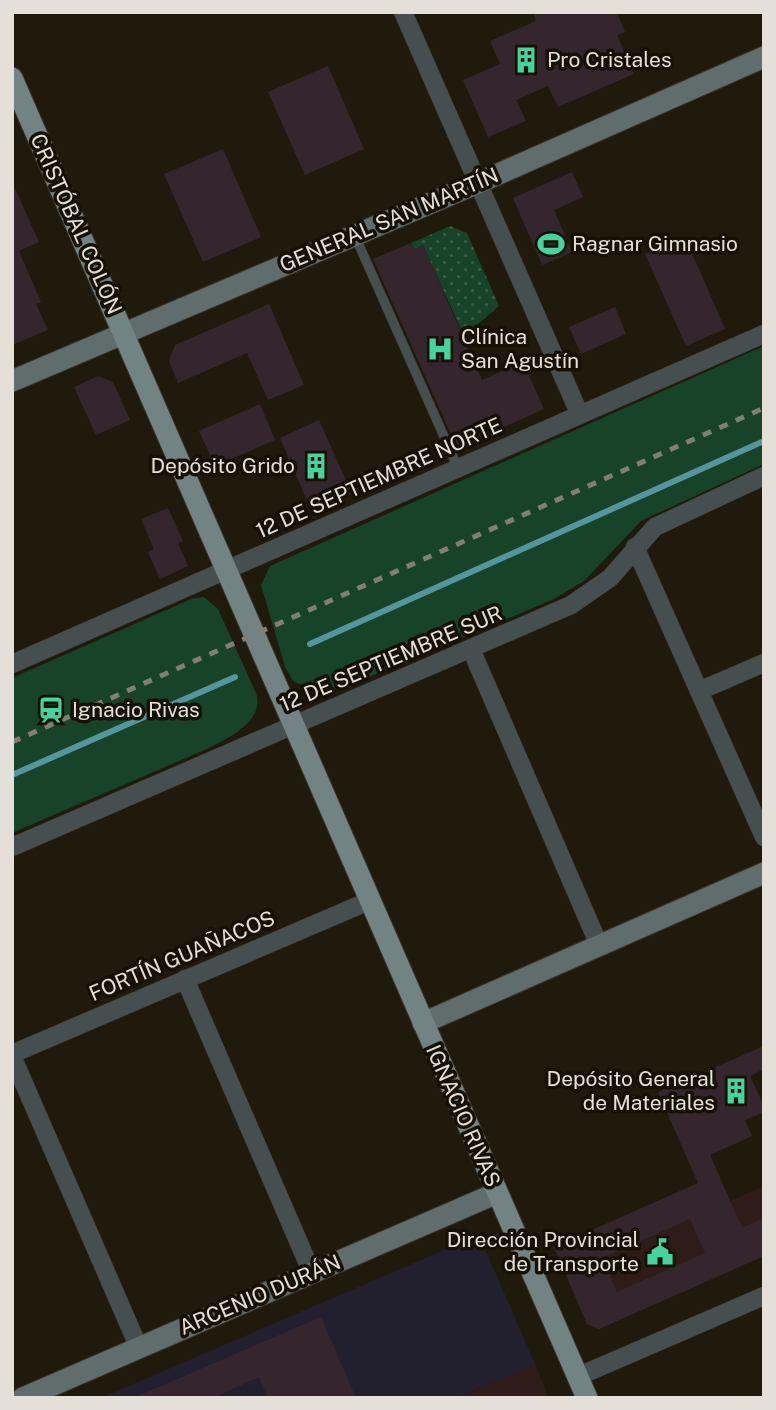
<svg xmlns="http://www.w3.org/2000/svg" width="776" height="1410" font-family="'Public Sans',sans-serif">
<defs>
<pattern id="garden-dots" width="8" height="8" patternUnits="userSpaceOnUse" patternTransform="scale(1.75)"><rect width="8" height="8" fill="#174329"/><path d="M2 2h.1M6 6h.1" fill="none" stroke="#395e47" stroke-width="1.8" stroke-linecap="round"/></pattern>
</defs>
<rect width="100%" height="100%" fill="#201a0d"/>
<g fill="#2f1c19">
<polygon points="698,1183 703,1194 723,1184 730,1201 764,1186 764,1256 599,1329 587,1324 554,1247"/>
<polygon points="535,1364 549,1398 456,1398"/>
</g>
<polygon fill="#221f2f" points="463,1242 485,1249 535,1364 456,1398 101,1398"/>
<g fill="#174329">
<polygon points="764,346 764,464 641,521 584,581 554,599 343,688 316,691 293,681 285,667 261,585 270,566"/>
<path d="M204 597 218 609 256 693C265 722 228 738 207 749L12 833V678L191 599Z"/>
</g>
<polygon fill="url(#garden-dots)" points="450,226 467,233 499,306 464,336 423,245 414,249 411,243"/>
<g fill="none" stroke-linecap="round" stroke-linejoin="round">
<g stroke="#54959e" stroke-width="6">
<polyline points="310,644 764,441"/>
<polyline points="12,775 235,677"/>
</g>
</g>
<g fill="#35262e" fill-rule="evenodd">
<polygon points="533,12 617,12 625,32 617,35 634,74 558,107 548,86 516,100 526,121 488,137 463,80 500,64 490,41 536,21"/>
<polygon points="328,66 364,149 305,175 268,92"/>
<polygon points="223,149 261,237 203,262 164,174"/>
<polygon points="572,172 583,197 554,210 572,252 542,265 513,198"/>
<polygon points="12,182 39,242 19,251 41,302 36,304 48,330 12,345"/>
<polygon points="685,237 725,329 686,346 645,254"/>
<polygon points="411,243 414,249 423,245 482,380 523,362 544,409 457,448 373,259"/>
<polygon points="269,304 304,385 268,400 247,353 178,383 169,361 175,345"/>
<polygon points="615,307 626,334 581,354 569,327"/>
<polygon points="98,376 113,382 130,420 96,435 74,387"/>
<polygon points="260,404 275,440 215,466 199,431"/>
<polygon points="319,420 352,494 312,512 280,438"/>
<polygon points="168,508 183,541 178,543 188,566 160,579 148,552 154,549 141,519"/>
<path d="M764 1046V1069L750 1076 764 1106V1112L745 1120 752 1136 710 1155 742 1228 764 1218V1256L599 1329 587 1324 554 1247 698 1183 658 1092ZM690 1219 705 1253 617 1292 602 1258Z"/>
<polygon points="321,1317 356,1398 268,1398 259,1377 213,1398 133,1398"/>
</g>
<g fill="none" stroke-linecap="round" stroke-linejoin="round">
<g stroke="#3b3629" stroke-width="10">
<polyline id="lane" points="355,236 458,468"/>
</g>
<g stroke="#3b3629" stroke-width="19">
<g id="street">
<polyline points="403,12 580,415"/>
<polyline points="635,547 764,837"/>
<polyline points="471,649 599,945"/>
<polyline points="12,664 764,334"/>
<polyline points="699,691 764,663"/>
<polyline points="12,847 571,605 610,578 655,527 764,476"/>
<polyline points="185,979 312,1273"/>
<polyline points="12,1054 369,901"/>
<polyline points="12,1056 139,1348"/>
<polyline points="579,1376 764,1296"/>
</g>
</g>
<g stroke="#3b3629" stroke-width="23">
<g id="secondary">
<polyline points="12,381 478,183 764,57"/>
<polyline points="423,1023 764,873"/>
<polyline points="23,1398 497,1193"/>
</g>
</g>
<g stroke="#3b3629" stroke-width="23">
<polyline id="primary" points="12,78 587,1398"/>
</g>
<use href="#lane" stroke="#464f4f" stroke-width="9"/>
<use href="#street" stroke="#464f4f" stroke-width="18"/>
<use href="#secondary" stroke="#5f6d6d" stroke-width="21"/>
<use href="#primary" stroke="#728384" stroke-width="21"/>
<polyline stroke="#837e74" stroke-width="5" stroke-dasharray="9 9" stroke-linecap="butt" points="12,742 764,408"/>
</g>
<defs>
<g id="building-bare" transform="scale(2.1)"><path d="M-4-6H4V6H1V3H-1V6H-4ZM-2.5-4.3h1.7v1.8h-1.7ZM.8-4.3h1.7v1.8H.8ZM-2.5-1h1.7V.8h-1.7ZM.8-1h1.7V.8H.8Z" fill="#45d49f" stroke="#171105" stroke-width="2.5" paint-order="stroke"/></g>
<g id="stadium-bare" transform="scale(2.1)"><path d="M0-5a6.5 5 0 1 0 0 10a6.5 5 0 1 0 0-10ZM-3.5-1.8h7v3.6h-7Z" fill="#45d49f" stroke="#171105" stroke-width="2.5" paint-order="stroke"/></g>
<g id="hospital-bare" transform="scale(2.1)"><path d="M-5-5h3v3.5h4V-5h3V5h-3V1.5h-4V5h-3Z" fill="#45d49f" stroke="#171105" stroke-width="2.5" paint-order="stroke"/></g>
<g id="station-bare" transform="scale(2.1)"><path d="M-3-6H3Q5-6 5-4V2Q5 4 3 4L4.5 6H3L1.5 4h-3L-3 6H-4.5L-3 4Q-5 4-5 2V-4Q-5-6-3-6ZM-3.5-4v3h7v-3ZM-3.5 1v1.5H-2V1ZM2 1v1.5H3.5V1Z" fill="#45d49f" stroke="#171105" stroke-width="2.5" paint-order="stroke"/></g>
<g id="civic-bare" transform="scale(2.1)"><path d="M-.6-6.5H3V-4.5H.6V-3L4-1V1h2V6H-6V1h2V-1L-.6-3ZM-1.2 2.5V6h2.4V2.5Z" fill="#45d49f" stroke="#171105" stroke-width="2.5" paint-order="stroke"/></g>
</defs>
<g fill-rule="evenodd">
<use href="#building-bare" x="526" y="60"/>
<use href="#stadium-bare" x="551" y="244"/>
<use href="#hospital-bare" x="440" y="349"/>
<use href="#building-bare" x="316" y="466"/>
<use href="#station-bare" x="51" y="710"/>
<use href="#building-bare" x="736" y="1091"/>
<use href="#civic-bare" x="660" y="1252"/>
</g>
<g text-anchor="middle" stroke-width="7" stroke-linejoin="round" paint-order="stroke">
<g font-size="21" fill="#e4e0d8" stroke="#171105" text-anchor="start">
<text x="547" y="67">Pro Cristales</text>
<text x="572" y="251">Ragnar Gimnasio</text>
<text x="461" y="344">Clínica<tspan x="461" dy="24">San Agustín</tspan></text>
<text x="295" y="473" text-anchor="end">Depósito Grido</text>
<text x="72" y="717">Ignacio Rivas</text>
<text x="715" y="1086" text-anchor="end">Depósito General<tspan x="715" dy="24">de Materiales</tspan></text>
<text x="639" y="1247" text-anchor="end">Dirección Provincial<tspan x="639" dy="24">de Transporte</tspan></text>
</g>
<g font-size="21" fill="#e4e0d8" stroke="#171105">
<text transform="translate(389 220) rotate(-23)" y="7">GENERAL SAN MARTÍN</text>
<text transform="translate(76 224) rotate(66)" y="7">CRISTÓBAL COLÓN</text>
<text transform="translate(379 478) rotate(-24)" y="7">12 DE SEPTIEMBRE NORTE</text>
<text transform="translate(391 659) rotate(-23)" y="7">12 DE SEPTIEMBRE SUR</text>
<text transform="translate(182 956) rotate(-23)" y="7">FORTÍN GUAÑACOS</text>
<text transform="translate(463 1116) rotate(66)" y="7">IGNACIO RIVAS</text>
<text transform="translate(260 1295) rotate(-23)" y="7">ARCENIO DURÁN</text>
</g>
</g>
<rect width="776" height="1410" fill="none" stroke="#e4e0d8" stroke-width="28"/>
</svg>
